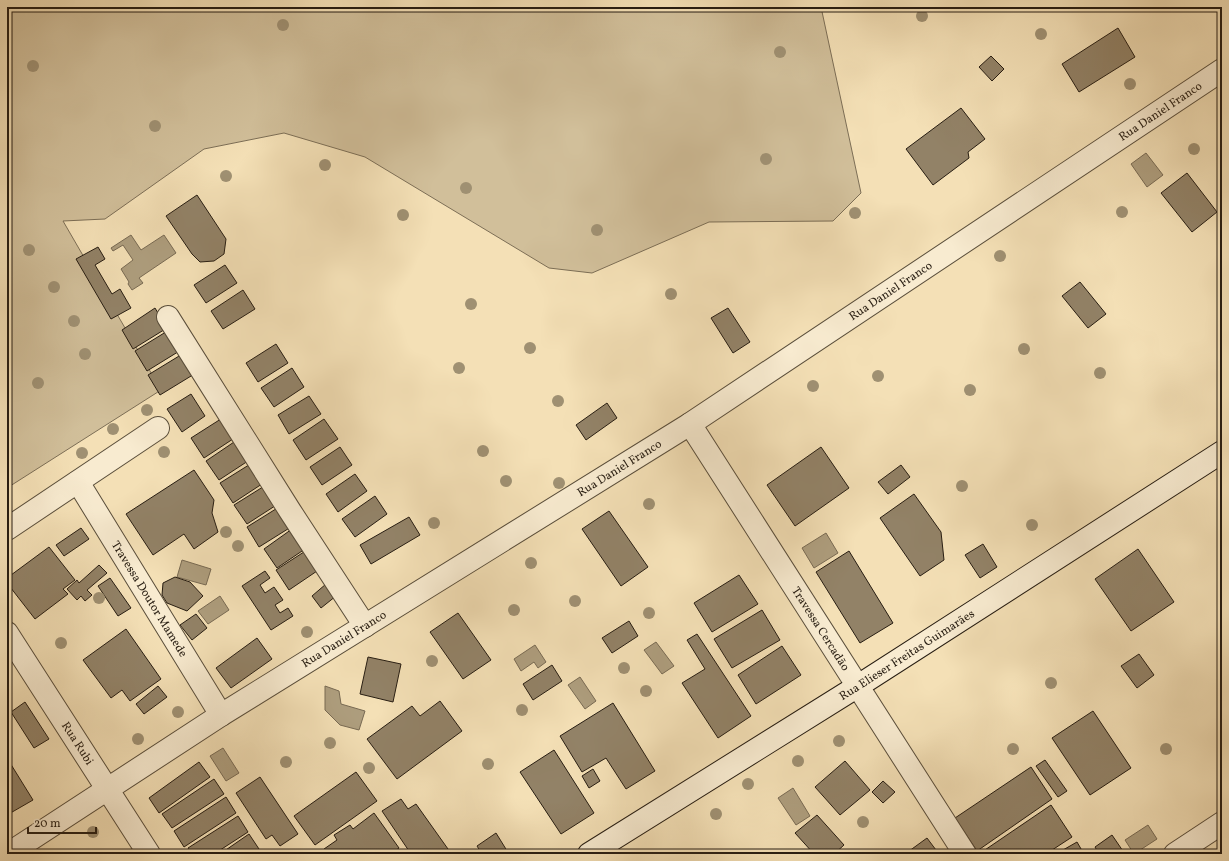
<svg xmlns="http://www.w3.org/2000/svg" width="1229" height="861" font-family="Vollkorn,serif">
<rect width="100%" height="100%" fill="#f4e0b6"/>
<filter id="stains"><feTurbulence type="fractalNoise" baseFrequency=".005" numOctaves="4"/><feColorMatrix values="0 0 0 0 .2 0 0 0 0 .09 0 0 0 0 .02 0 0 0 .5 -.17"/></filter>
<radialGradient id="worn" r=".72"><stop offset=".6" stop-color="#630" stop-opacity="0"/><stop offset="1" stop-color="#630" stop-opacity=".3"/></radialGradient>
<polygon fill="#d1bf9a" stroke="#7c6e56" points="7,7 821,7 861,193 833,221 709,222 592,273 549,268 365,157 284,133 204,149 105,219 63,221 161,390 7,488"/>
<g fill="#ae9e7e" stroke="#786a53">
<polygon points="1146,153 1163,175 1147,187 1131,164"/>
<polygon points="131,235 141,250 164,235 176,253 139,278 143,283 132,290 128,284 129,282 121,269 133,260 123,245 113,251 111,248"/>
<polygon points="826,533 838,553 814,568 802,548"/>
<polygon points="182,560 211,569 206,585 177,577"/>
<polygon points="220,596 229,610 208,624 198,611"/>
<polygon points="656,642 674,666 662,674 644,650"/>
<polygon points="535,645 546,662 538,668 534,662 521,671 514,659"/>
<polygon points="580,677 596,701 585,709 568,685"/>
<polygon points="325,686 339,691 341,704 365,711 359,730 340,725 325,710"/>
<polygon points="223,748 239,773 226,781 210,756"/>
<polygon points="793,788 810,816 796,825 778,798"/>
<polygon points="1148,825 1157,839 1134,854 1125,840"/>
</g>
<g fill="#928267" stroke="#271d12">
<polygon points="1118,28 1135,57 1079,92 1062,64"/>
<polygon points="991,56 1004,69 992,81 979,67"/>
<polygon points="961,108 985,139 968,152 969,158 933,185 906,149"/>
<polygon points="1187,173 1217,212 1192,232 1161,193"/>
<polygon points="197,195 226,239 224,254 214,261 200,262 192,254 166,216"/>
<polygon points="98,247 105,259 95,265 112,294 120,289 131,308 111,319 76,259"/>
<polygon points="225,265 237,283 206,303 194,285"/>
<polygon points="1080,282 1106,314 1088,328 1062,296"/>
<polygon points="243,290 255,309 223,329 211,311"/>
<polygon points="155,308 167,328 133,349 122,330"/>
<polygon points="728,308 750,342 733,353 711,318"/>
<polygon points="169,330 181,350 147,371 135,351"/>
<polygon points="276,344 288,363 258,382 246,363"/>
<polygon points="184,353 196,373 160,395 148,375"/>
<polygon points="292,368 304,387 274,407 261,388"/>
<polygon points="191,394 205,416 182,432 167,409"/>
<polygon points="309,396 321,414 289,434 278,415"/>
<polygon points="607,403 617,418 586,440 576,425"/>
<polygon points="224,417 236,437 204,458 191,438"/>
<polygon points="324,419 338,439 306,460 293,440"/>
<polygon points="237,440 251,459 219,480 206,461"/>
<polygon points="340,447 352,465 322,485 310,467"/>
<polygon points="821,447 849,488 795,526 767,485"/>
<polygon points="252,463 265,482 233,503 220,483"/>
<polygon points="901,465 910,477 888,494 878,482"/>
<polygon points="194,470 214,500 212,513 218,532 194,549 184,534 153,555 126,514"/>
<polygon points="355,474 367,491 338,512 326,494"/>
<polygon points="266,485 278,504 247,524 234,505"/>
<polygon points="914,494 941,532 944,560 920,576 880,518"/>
<polygon points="375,496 387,514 355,537 342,519"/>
<polygon points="279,507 291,527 259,547 247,527"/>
<polygon points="609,511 648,567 621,586 582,529"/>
<polygon points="409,517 420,535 371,564 360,545"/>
<polygon points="81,528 89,539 64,556 56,545"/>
<polygon points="292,529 305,549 277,568 264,549"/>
<polygon points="983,544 997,567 980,578 965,555"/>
<polygon points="49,547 75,580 63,589 68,594 35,619 7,583 7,578"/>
<polygon points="1138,549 1174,602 1131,631 1095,579"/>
<polygon points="307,550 320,569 289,590 276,570"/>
<polygon points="849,551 893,623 860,643 816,572"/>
<polygon points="99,565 107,573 87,590 92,595 85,601 81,596 77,600 67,589 77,580 79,583"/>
<polygon points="265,571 270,578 260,585 265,593 274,587 283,600 275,605 280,613 288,608 293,616 271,630 242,586"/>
<polygon points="739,575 758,604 712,632 694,603"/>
<polygon points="175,577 190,582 203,596 187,611 167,603 162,595 163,583"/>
<polygon points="110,578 131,608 118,616 98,586"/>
<polygon points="326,584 336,596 321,608 312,596"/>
<polygon points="762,610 780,640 732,668 714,639"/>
<polygon points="458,613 491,660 463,679 430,632"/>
<polygon points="196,614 207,628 192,640 180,625"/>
<polygon points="629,621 638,636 612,653 602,638"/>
<polygon points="126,629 161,679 130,701 122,690 111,698 83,660"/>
<polygon points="697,634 751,716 718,738 682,683 705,669 687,640"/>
<polygon points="257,638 272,659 231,688 216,668"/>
<polygon points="782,646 801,675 756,704 738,675"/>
<polygon points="1139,654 1154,675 1137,688 1121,666"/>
<polygon points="368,657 401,664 393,702 360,694"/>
<polygon points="552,665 562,681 533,700 523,684"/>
<polygon points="158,686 167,697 144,714 136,704"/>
<polygon points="440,701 462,731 397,779 367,739 412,706 420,716"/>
<polygon points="25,702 49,739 34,748 11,712"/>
<polygon points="613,703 655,771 626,789 606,758 582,772 560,736"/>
<polygon points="1093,711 1131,768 1090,795 1052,738"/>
<polygon points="554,750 594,813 561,834 520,772"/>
<polygon points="7,758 33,800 7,815"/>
<polygon points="1045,760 1067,791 1058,797 1036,766"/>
<polygon points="845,761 870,790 840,815 815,787"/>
<polygon points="199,762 210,777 159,813 149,798"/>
<polygon points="1031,767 1052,799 977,851 955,818"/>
<polygon points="593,769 600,781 589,788 582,776"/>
<polygon points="356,772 377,801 315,845 294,816"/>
<polygon points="260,777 298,834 280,846 272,835 266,839 236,793"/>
<polygon points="214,779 224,794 172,828 162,814"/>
<polygon points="883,781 895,792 883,803 872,792"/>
<polygon points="226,797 236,813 184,847 174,831"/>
<polygon points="401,799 408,809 416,804 448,849 440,854 411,854 382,811"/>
<polygon points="1051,805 1072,837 1046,854 979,854"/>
<polygon points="374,813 399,848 391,854 327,854 324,849 337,840 334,835 350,825 353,829"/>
<polygon points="817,815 844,845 834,854 814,854 795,833"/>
<polygon points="238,816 248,832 214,854 192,854 188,848"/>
<polygon points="496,833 509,854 482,854 477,846"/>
<polygon points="249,834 259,849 252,854 220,854"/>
<polygon points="1112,835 1125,854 1099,854 1095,847"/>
<polygon points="927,838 939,854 905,854"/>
<polygon points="1077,842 1084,854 1056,854"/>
</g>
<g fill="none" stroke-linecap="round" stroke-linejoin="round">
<g stroke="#5a4e3b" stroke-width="24">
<g id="street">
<polyline points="168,317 290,511 365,626"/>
<path id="s1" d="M690 424 965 854"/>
<path id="s2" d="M78 482 221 715"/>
<polyline points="7,529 158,428"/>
<path id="s3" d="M7 633 149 854"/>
<path id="s4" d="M8 854 221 715 690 424 1222 70"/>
<polyline points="1175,854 1222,823"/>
</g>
</g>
<g stroke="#271d12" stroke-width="24">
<g id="secondary">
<path id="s5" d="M589 854 858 686 1222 452"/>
</g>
</g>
<use href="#street" stroke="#f8ebd0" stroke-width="22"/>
<use href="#secondary" stroke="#f8ebd0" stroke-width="22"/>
</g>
<g fill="#9f9072">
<circle cx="922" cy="16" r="6"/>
<circle cx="283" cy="25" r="6"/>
<circle cx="1041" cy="34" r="6"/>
<circle cx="780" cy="52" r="6"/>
<circle cx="33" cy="66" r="6"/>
<circle cx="1130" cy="84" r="6"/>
<circle cx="155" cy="126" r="6"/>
<circle cx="1194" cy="149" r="6"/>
<circle cx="766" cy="159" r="6"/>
<circle cx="325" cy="165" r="6"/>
<circle cx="226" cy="176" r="6"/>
<circle cx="466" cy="188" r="6"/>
<circle cx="1122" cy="212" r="6"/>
<circle cx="855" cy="213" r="6"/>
<circle cx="403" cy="215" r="6"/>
<circle cx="597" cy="230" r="6"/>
<circle cx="29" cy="250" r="6"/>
<circle cx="1000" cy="256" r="6"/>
<circle cx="54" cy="287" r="6"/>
<circle cx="671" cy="294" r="6"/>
<circle cx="471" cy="304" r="6"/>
<circle cx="74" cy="321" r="6"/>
<circle cx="530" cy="348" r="6"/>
<circle cx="1024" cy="349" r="6"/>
<circle cx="85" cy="354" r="6"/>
<circle cx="459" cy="368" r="6"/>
<circle cx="1100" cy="373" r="6"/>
<circle cx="878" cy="376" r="6"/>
<circle cx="38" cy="383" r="6"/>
<circle cx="813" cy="386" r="6"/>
<circle cx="970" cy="390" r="6"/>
<circle cx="558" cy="401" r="6"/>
<circle cx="147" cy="410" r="6"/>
<circle cx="113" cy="429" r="6"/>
<circle cx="483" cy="451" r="6"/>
<circle cx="164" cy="452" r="6"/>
<circle cx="82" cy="453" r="6"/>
<circle cx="506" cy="481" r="6"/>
<circle cx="559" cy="483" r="6"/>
<circle cx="962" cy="486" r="6"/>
<circle cx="649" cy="504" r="6"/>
<circle cx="434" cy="523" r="6"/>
<circle cx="1032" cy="525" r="6"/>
<circle cx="226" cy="532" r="6"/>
<circle cx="238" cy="546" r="6"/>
<circle cx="531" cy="563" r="6"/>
<circle cx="99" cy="598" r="6"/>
<circle cx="575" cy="601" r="6"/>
<circle cx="514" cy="610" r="6"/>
<circle cx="649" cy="613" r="6"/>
<circle cx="307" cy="632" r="6"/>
<circle cx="61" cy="643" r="6"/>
<circle cx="432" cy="661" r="6"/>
<circle cx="624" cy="668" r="6"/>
<circle cx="1051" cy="683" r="6"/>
<circle cx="646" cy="691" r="6"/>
<circle cx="522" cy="710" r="6"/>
<circle cx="178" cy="712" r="6"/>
<circle cx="138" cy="739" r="6"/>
<circle cx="839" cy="741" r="6"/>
<circle cx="330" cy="743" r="6"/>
<circle cx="1013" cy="749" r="6"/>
<circle cx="1166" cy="749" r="6"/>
<circle cx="798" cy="761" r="6"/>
<circle cx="286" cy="762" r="6"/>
<circle cx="488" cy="764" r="6"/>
<circle cx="369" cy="768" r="6"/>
<circle cx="748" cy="784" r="6"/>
<circle cx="716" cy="814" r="6"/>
<circle cx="863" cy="822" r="6"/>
<circle cx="93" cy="832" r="6"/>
</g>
<g text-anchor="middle" stroke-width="3" stroke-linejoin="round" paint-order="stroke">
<g font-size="12" fill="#271d12" stroke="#f8ebd0">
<text dy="4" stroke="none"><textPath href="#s4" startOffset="1371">Rua Daniel Franco</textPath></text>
<text dy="4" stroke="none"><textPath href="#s4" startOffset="1047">Rua Daniel Franco</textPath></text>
<text dy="4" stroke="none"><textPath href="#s4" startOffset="723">Rua Daniel Franco</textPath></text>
<text dy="4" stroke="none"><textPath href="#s2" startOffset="137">Travessa Doutor Mamede</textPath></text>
<text dy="4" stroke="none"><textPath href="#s1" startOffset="243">Travessa Cercadão</textPath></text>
<text dy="4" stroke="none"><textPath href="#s4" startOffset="399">Rua Daniel Franco</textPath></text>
<text dy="4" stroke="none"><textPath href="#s5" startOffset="375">Rua Elieser Freitas Guimarães</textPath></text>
<text dy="4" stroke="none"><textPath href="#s3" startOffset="131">Rua Rubi</textPath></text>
</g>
</g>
<rect width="1229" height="861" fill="none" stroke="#f4e0b6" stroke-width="24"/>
<rect x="8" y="8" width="1213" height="845" fill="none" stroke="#271d12" stroke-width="2"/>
<rect x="12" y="12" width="1205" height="837" fill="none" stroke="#271d12"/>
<path d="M28 827v6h68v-6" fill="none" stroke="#271d12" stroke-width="2"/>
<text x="34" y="827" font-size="12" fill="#271d12" stroke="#f8ebd0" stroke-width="3" paint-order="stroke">20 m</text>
<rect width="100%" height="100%" filter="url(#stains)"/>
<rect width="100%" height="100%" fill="url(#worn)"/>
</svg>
